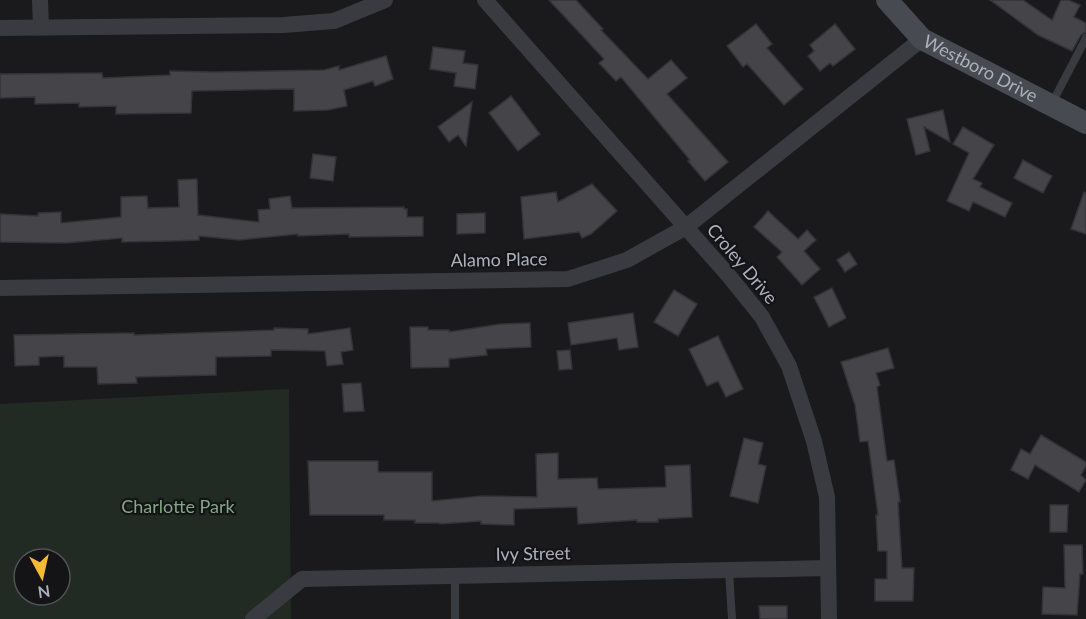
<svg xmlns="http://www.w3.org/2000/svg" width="1086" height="619" font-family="Lato,sans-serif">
<rect width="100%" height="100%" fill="#1a191c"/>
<path fill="#212a23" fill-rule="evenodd" d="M289 389 291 619H0V404ZM24 559H60V595H24Z"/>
<g fill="#444449" stroke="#343338" stroke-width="1.5">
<polygon points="549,0 576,0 603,29 601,30 648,79 671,60 687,78 667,94 728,162 705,181 688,161 690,160 621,77 616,81 599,63 604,59"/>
<polygon points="990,0 1023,0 1052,20 1061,0 1068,0 1080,5 1074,17 1086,23 1086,32 1081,35 1072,51 1038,35"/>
<polygon points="756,24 772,44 767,48 803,89 784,105 747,64 743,67 727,46"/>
<polygon points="835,24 855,49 833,66 830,63 820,71 808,56 814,51 810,45"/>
<polygon points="433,47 465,51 463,63 478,65 475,89 454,86 456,73 430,69"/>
<polygon points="386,56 393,79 375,86 373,81 344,90 347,106 328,110 294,111 294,89 192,91 191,113 116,114 116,106 79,107 79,103 35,104 35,97 0,98 0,74 102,73 103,78 170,75 170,71 214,72 324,70 339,66 339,70"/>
<polygon points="511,96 540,134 518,151 489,113"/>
<polygon points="472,102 466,146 458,135 449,142 438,127"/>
<polygon points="943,110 950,142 924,127 930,151 916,155 907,119"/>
<polygon points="963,127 994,145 973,179 982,183 980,187 1012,203 1005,217 973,202 969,211 947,201 969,153 953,144"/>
<polygon points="313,154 336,157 333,181 310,178"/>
<polygon points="1023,160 1052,176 1043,193 1014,178"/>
<polygon points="197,179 198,215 259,222 258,210 270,209 269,199 290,196 292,208 404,207 404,209 407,209 407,217 423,217 423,236 349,237 349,234 298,236 298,234 239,240 199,236 199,240 171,241 122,242 122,238 66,243 0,242 0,214 38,216 38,213 61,212 61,223 121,217 121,197 147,196 148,208 179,207 178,180"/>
<polygon points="592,184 617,211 591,234 582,238 579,232 524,239 521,197 556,192 558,202"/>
<polygon points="1084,192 1086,193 1086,234 1071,229"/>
<polygon points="768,211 798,239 807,230 816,240 804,251 820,269 802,285 777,257 782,252 754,227"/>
<polygon points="485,213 485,233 457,234 457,214"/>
<polygon points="849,252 857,264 845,272 837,260"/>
<polygon points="832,288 846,318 829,327 814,297"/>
<polygon points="674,290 697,304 678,336 654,322"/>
<polygon points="633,313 638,347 619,350 617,338 571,345 568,323"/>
<polygon points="530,323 531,347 486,349 487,355 449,359 449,367 411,368 410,327 428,327 428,330 449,330 449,332 501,324"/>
<polygon points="274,328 308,329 308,334 350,328 353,350 341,352 343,364 327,366 325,351 271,350 271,356 216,357 216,375 136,377 137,383 98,384 97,367 64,367 64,356 39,357 39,365 15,366 14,335 134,333 134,335 274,330"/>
<polygon points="718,336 743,389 726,397 718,381 707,386 689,349"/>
<polygon points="888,348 894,368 876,373 880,385 877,387 887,461 894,460 900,502 898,502 902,568 914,568 913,601 875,601 875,579 887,579 887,551 878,551 876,515 878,515 868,441 860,442 855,405 841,362"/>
<polygon points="570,350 572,369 559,370 557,351"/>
<polygon points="361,383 364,411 344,412 342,384"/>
<polygon points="1041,435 1086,462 1086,466 1081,475 1086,480 1079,492 1035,465 1028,479 1011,470 1021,449 1030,454"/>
<polygon points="744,438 763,443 758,464 766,466 758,503 730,496"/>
<polygon points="558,453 558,479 597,478 598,489 666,487 665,466 690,465 692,517 658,519 658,522 637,522 637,520 578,524 577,507 514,509 514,525 481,524 481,521 440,524 440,523 415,523 415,520 384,520 384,515 310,515 308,461 378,461 378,472 432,472 432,501 482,496 537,497 536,454"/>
<polygon points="1050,505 1068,505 1067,532 1050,532"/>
<polygon points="1064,545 1082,545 1083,574 1080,574 1077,615 1042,614 1043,587 1065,588"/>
<polygon points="759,606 787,606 787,619 760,619"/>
</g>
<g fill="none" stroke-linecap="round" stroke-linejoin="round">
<g stroke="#3a3b41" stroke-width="8">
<polyline points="1051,105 1086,38"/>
<polyline points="729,570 732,619"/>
<polyline points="455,619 455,575"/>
</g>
<g stroke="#3a3b41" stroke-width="16">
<polyline points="40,0 41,27"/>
<polyline points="485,0 729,276 762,317 789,366 814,441 827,497 829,619"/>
<polyline points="0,28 283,25 334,21 385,0"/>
<polyline points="0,288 568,279 627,260 686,227 922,39"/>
<polyline points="253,619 302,579 828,568"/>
</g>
<path stroke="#484a51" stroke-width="22" id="s1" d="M887 0 922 39 1086 123"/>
</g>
<g text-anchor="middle" stroke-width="4.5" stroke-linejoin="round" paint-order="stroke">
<g font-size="18" fill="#acb0bb" stroke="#141417">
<text dy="6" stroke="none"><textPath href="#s1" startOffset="118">Westboro Drive</textPath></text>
<text transform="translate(499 260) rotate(-1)" y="6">Alamo Place</text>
<text transform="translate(742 264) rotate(50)" y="6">Croley Drive</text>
<text transform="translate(533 554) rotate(-1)" y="6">Ivy Street</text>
</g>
<g font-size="18" fill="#83a686" stroke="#141417">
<text x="178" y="513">Charlotte Park</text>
</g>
</g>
<g transform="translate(42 577) rotate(172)"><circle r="28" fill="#141417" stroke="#515259" stroke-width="1.5"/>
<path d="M0-4.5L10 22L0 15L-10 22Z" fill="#f5bb38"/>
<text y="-9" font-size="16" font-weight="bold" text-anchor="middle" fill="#acb0bb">N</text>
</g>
</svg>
